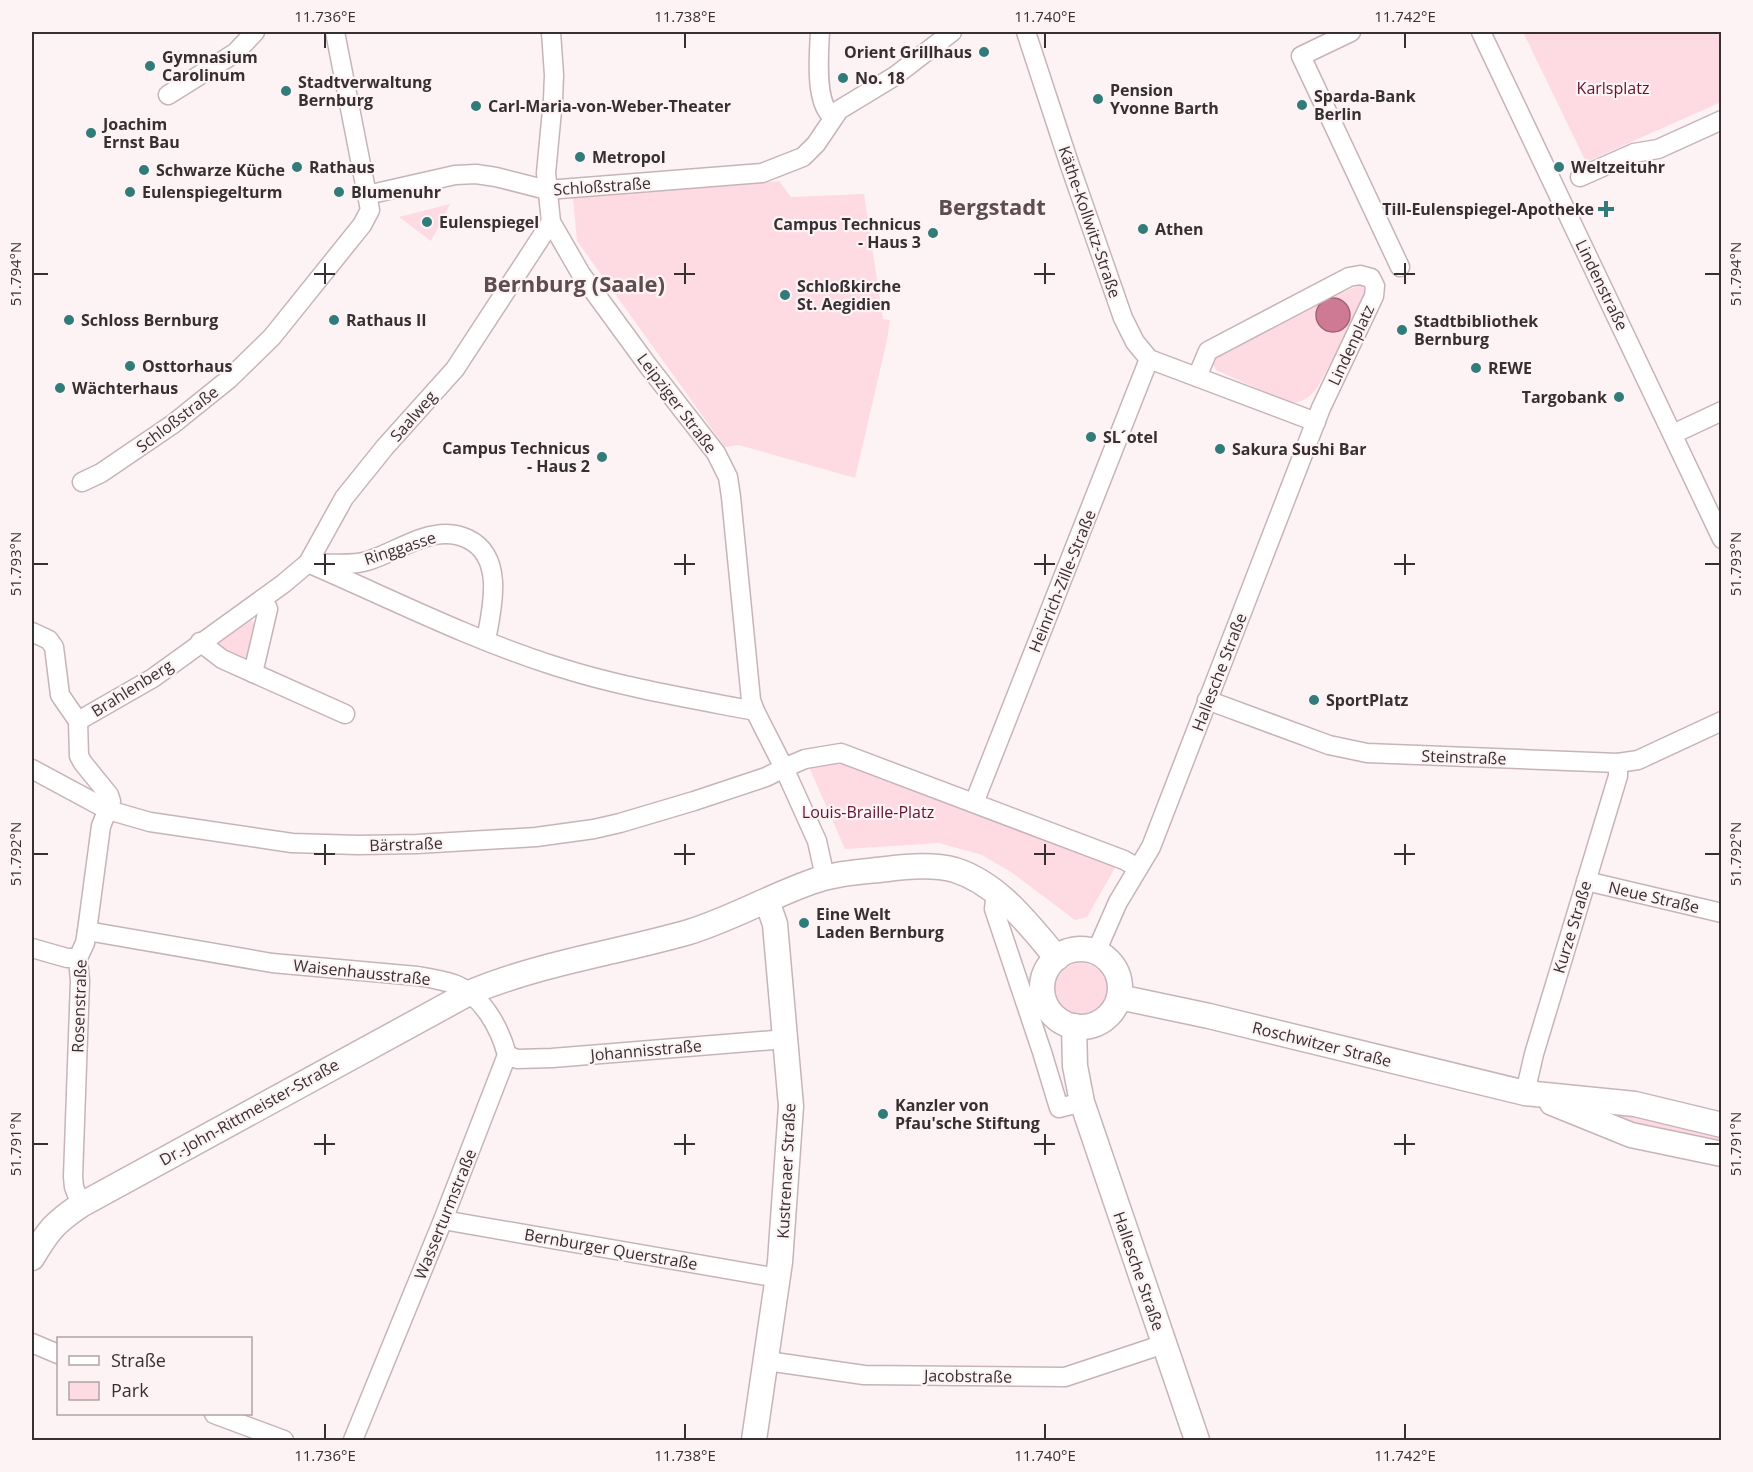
<svg xmlns="http://www.w3.org/2000/svg" width="1753" height="1472" font-family="'Open Sans',sans-serif">
<rect width="100%" height="100%" fill="#fdf2f4"/>
<g fill="#fedae3">
<polygon points="1523,32 1721,32 1721,102 1586,162"/>
<polygon points="779,181 791,197 864,194 883,319 890,320 887,340 855,478 739,445 725,447 577,241 573,198"/>
<polygon points="450,204 431,241 399,217"/>
<path d="M1360 285 1366 289 1367 296 1317 388C1309 398 1303 402 1289 403L1216 370 1212 362 1215 355 1324 300Z"/>
<polygon points="247,618 258,624 247,664 215,643"/>
<polygon points="832,760 1116,866 1087,917 1075,920 1011,872 982,855 939,843 845,849 809,767 817,762"/>
<circle cx="1081" cy="989" r="26"/>
<polygon points="1575,1104 1721,1130 1721,1147 1641,1129"/>
</g>
<circle fill="#cf7a94" stroke="#a16477" stroke-width="1.5" cx="1333" cy="315" r="17"/>
<g fill="none" stroke-linecap="round" stroke-linejoin="round">
<g stroke="#c6b4b9" stroke-width="21">
<g id="street">
<polyline points="335,32 367,195"/>
<path d="M820 32C819 53 814 104 833 117"/>
<polyline points="1026,32 1069,163 1123,318 1135,342 1149,359 1316,422"/>
<polyline points="1351,32 1301,56 1400,267"/>
<polyline points="1481,32 1722,539"/>
<polyline points="168,95 235,53 255,32"/>
<polyline points="1580,177 1634,153 1658,149 1722,120"/>
<polyline points="1673,434 1722,411"/>
<polyline points="82,482 101,473 173,424 229,379 272,337 362,225 370,210 367,195 455,175 476,174 496,177 547,190 762,173 803,157 816,144 839,110 895,76 952,32"/>
<polyline points="32,632 49,640 54,647 60,695 78,721"/>
<path d="M486 640C492 609 505 557 468 539 454 532 438 533 423 538 404 544 387 555 367 561 352 566 325 563 308 563 389 598 470 639 555 666 620 687 687 698 755 711"/>
<polyline points="200,642 222,659 345,714"/>
<polyline points="253,673 268,609 263,599"/>
<polyline points="1207,700 1329,745 1367,753 1618,763 1638,760 1722,721"/>
<polyline points="32,769 108,810 150,822 292,843 358,845 417,844 536,837 594,829 620,823 694,801 766,777 784,768 755,711 751,700 731,497 728,477 716,453 649,367 581,274 551,222 546,173 553,100 554,75 551,32"/>
<polyline points="974,803 1149,359"/>
<polyline points="825,877 817,841 784,768 805,759 841,753 1124,860 1138,868"/>
<polyline points="1586,881 1722,913"/>
<polyline points="996,891 994,909 1042,1052 1059,1108 1082,1102"/>
<path d="M87 931 272 963 417 976C429 978 442 980 454 984 482 995 500 1028 507 1055L443 1220 353 1440"/>
<polyline points="32,948 67,958 78,958"/>
<polyline points="1096,952 1118,902 1151,847 1321,408 1374,296 1375,286 1371,278 1360,275 1349,277 1208,351 1197,377"/>
<polyline points="507,1055 517,1059 552,1058 786,1039"/>
<polyline points="1525,1093 1534,1054 1618,776 1618,763"/>
<polyline points="81,1205 74,1187 73,1177 80,981 78,958 85,943 87,931 101,826 111,801 109,795 83,763 79,756 78,721 153,678 283,584 308,563 344,498 385,447 455,369 551,222"/>
<polyline points="443,1220 778,1278"/>
<polyline points="32,1343 58,1354"/>
<polyline points="767,1361 864,1375 1065,1377 1164,1344"/>
<polyline points="214,1414 284,1440"/>
</g>
</g>
<g stroke="#c6b4b9" stroke-width="27">
<g id="secondary">
<circle cx="1081" cy="988" r="39"/>
<polyline points="1119,997 1209,1016 1525,1093 1635,1104 1722,1125"/>
<polyline points="1074,1026 1075,1066 1082,1102 1197,1440"/>
<polyline points="1552,1103 1631,1135 1722,1154"/>
<path d="M32 1258C48 1231 54 1223 81 1205L469 993C540 963 616 953 689 932 731 919 769 897 811 882 835 873 861 872 887 869 909 866 933 864 955 870 999 884 1028 924 1057 958"/>
<polyline points="754,1440 780,1262 791,1106 775,924 767,901"/>
</g>
</g>
<use href="#street" stroke="#fff" stroke-width="18"/>
<use href="#secondary" stroke="#fff" stroke-width="24"/>
</g>
<path fill="none" stroke="#373032" stroke-width="2" d="M325 33V48M685 33V48M1045 33V48M1405 33V48M325 263V284M685 263V284M1045 263V284M1405 263V284M33 274H48M314 274H335M674 274H695M1034 274H1055M1394 274H1415M1705 274H1720M325 554V575M685 554V575M1045 554V575M1405 554V575M33 564H48M314 564H335M674 564H695M1034 564H1055M1394 564H1415M1705 564H1720M325 844V865M685 844V865M1045 844V865M1405 844V865M33 854H48M314 854H335M674 854H695M1034 854H1055M1394 854H1415M1705 854H1720M325 1134V1155M685 1134V1155M1045 1134V1155M1405 1134V1155M33 1144H48M314 1144H335M674 1144H695M1034 1144H1055M1394 1144H1415M1705 1144H1720M325 1424V1439M685 1424V1439M1045 1424V1439M1405 1424V1439"/>
<g fill="#327b7b" stroke="#fdf2f4" stroke-width="2">
<circle cx="984" cy="52" r="6"/>
<circle cx="150" cy="66" r="6"/>
<circle cx="843" cy="78" r="6"/>
<circle cx="286" cy="91" r="6"/>
<circle cx="1098" cy="99" r="6"/>
<circle cx="1302" cy="105" r="6"/>
<circle cx="476" cy="106" r="6"/>
<circle cx="91" cy="133" r="6"/>
<circle cx="580" cy="157" r="6"/>
<circle cx="297" cy="167" r="6"/>
<circle cx="1559" cy="167" r="6"/>
<circle cx="144" cy="170" r="6"/>
<circle cx="130" cy="192" r="6"/>
<circle cx="339" cy="192" r="6"/>
<path d="M1603 200h6v6h6v6h-6v6h-6v-6h-6v-6h6z"/>
<circle cx="427" cy="222" r="6"/>
<circle cx="1143" cy="229" r="6"/>
<circle cx="933" cy="233" r="6"/>
<circle cx="785" cy="295" r="6"/>
<circle cx="69" cy="320" r="6"/>
<circle cx="334" cy="320" r="6"/>
<circle cx="1402" cy="330" r="6"/>
<circle cx="130" cy="366" r="6"/>
<circle cx="1476" cy="368" r="6"/>
<circle cx="60" cy="388" r="6"/>
<circle cx="1619" cy="397" r="6"/>
<circle cx="1091" cy="437" r="6"/>
<circle cx="1220" cy="449" r="6"/>
<circle cx="602" cy="457" r="6"/>
<circle cx="1314" cy="700" r="6"/>
<circle cx="804" cy="923" r="6"/>
<circle cx="883" cy="1114" r="6"/>
</g>
<g text-anchor="middle" stroke-width="4.5" stroke-linejoin="round" paint-order="stroke">
<g font-size="16" font-weight="bold" fill="#373032" stroke="#fdf2f4" text-anchor="start">
<text x="972" y="58" text-anchor="end">Orient Grillhaus</text>
<text x="162" y="63">Gymnasium<tspan x="162" dy="18">Carolinum</tspan></text>
<text x="855" y="84">No. 18</text>
<text x="298" y="88">Stadtverwaltung<tspan x="298" dy="18">Bernburg</tspan></text>
<text x="1110" y="96">Pension<tspan x="1110" dy="18">Yvonne Barth</tspan></text>
<text x="1314" y="102">Sparda-Bank<tspan x="1314" dy="18">Berlin</tspan></text>
<text x="488" y="112">Carl-Maria-von-Weber-Theater</text>
<text x="103" y="130">Joachim<tspan x="103" dy="18">Ernst Bau</tspan></text>
<text x="592" y="163">Metropol</text>
<text x="309" y="173">Rathaus</text>
<text x="1571" y="173">Weltzeituhr</text>
<text x="156" y="176">Schwarze Küche</text>
<text x="142" y="198">Eulenspiegelturm</text>
<text x="351" y="198">Blumenuhr</text>
<text x="1594" y="215" text-anchor="end">Till-Eulenspiegel-Apotheke</text>
<text x="439" y="228">Eulenspiegel</text>
<text x="921" y="230" text-anchor="end">Campus Technicus<tspan x="921" dy="18">- Haus 3</tspan></text>
<text x="1155" y="235">Athen</text>
<text x="797" y="292">Schloßkirche<tspan x="797" dy="18">St. Aegidien</tspan></text>
<text x="81" y="326">Schloss Bernburg</text>
<text x="346" y="326">Rathaus II</text>
<text x="1414" y="327">Stadtbibliothek<tspan x="1414" dy="18">Bernburg</tspan></text>
<text x="142" y="372">Osttorhaus</text>
<text x="1488" y="374">REWE</text>
<text x="72" y="394">Wächterhaus</text>
<text x="1607" y="403" text-anchor="end">Targobank</text>
<text x="1103" y="443">SL´otel</text>
<text x="590" y="454" text-anchor="end">Campus Technicus<tspan x="590" dy="18">- Haus 2</tspan></text>
<text x="1232" y="455">Sakura Sushi Bar</text>
<text x="1326" y="706">SportPlatz</text>
<text x="816" y="920">Eine Welt<tspan x="816" dy="18">Laden Bernburg</tspan></text>
<text x="895" y="1111">Kanzler von<tspan x="895" dy="18">Pfau'sche Stiftung</tspan></text>
</g>
<g font-size="16" fill="#611433" stroke="#fdf2f4">
<text x="1613" y="94">Karlsplatz</text>
<text x="868" y="818">Louis-Braille-Platz</text>
</g>
<g font-size="16" fill="#373032" stroke="#fdf2f4">
<text transform="translate(602 186) rotate(-4)" y="6">Schloßstraße</text>
<text transform="translate(1090 222) rotate(71)" y="6">Käthe-Kollwitz-Straße</text>
<text transform="translate(1602 285) rotate(64)" y="6">Lindenstraße</text>
<text transform="translate(1351 345) rotate(-65)" y="6">Lindenplatz</text>
<text transform="translate(677 403) rotate(53)" y="6">Leipziger Straße</text>
<text transform="translate(413 416) rotate(-49)" y="6">Saalweg</text>
<text transform="translate(177 419) rotate(-37)" y="6">Schloßstraße</text>
<text transform="translate(400 548) rotate(-18)" y="6">Ringgasse</text>
<text transform="translate(1062 581) rotate(-68)" y="6">Heinrich-Zille-Straße</text>
<text transform="translate(1219 672) rotate(-69)" y="6">Hallesche Straße</text>
<text transform="translate(132 688) rotate(-32)" y="6">Brahlenberg</text>
<text transform="translate(1464 757) rotate(2)" y="6">Steinstraße</text>
<text transform="translate(406 844) rotate(-2)" y="6">Bärstraße</text>
<text transform="translate(1654 897) rotate(13)" y="6">Neue Straße</text>
<text transform="translate(1572 927) rotate(-73)" y="6">Kurze Straße</text>
<text transform="translate(362 972) rotate(6)" y="6">Waisenhausstraße</text>
<text transform="translate(79 1006) rotate(-88)" y="6">Rosenstraße</text>
<text transform="translate(1322 1044) rotate(14)" y="6">Roschwitzer Straße</text>
<text transform="translate(646 1050) rotate(-5)" y="6">Johannisstraße</text>
<text transform="translate(249 1112) rotate(-29)" y="6">Dr.-John-Rittmeister-Straße</text>
<text transform="translate(786 1171) rotate(-87)" y="6">Kustrenaer Straße</text>
<text transform="translate(445 1214) rotate(-68)" y="6">Wasserturmstraße</text>
<text transform="translate(611 1249) rotate(10)" y="6">Bernburger Querstraße</text>
<text transform="translate(1139 1271) rotate(71)" y="6">Hallesche Straße</text>
<text transform="translate(968 1376) rotate(1)" y="6">Jacobstraße</text>
</g>
<g font-size="22" font-weight="bold" fill="#5d4d51" stroke="#fdf2f4">
<text x="992" y="215">Bergstadt</text>
<text x="574" y="292">Bernburg (Saale)</text>
</g>
</g>
<rect width="1753" height="1472" fill="none" stroke="#fdf2f4" stroke-width="66"/>
<rect x="57" y="1337" width="195" height="78" fill="#fdf2f4" stroke="#aea4a6" stroke-width="1.5"/>
<rect x="69" y="1356" width="30" height="9" fill="#ffffff" stroke="#aea4a6" stroke-width="1.5"/>
<text x="111" y="1367" font-size="18" fill="#373032">Straße</text>
<rect x="69" y="1382" width="30" height="18" fill="#fedae3" stroke="#aea4a6" stroke-width="1.5"/>
<text x="111" y="1397" font-size="18" fill="#373032">Park</text>
<rect x="33" y="33" width="1687" height="1406" fill="none" stroke="#373032" stroke-width="2"/>
<g font-size="15" text-anchor="middle" fill="#373032">
<text x="325" y="22">11.736°E</text>
<text x="685" y="22">11.738°E</text>
<text x="1045" y="22">11.740°E</text>
<text x="1405" y="22">11.742°E</text>
<text transform="translate(16 274) rotate(-90)" y="5">51.794°N</text>
<text transform="translate(1736 274) rotate(-90)" y="5">51.794°N</text>
<text transform="translate(16 564) rotate(-90)" y="5">51.793°N</text>
<text transform="translate(1736 564) rotate(-90)" y="5">51.793°N</text>
<text transform="translate(16 854) rotate(-90)" y="5">51.792°N</text>
<text transform="translate(1736 854) rotate(-90)" y="5">51.792°N</text>
<text transform="translate(16 1144) rotate(-90)" y="5">51.791°N</text>
<text transform="translate(1736 1144) rotate(-90)" y="5">51.791°N</text>
<text x="325" y="1461">11.736°E</text>
<text x="685" y="1461">11.738°E</text>
<text x="1045" y="1461">11.740°E</text>
<text x="1405" y="1461">11.742°E</text>
</g>
</svg>
